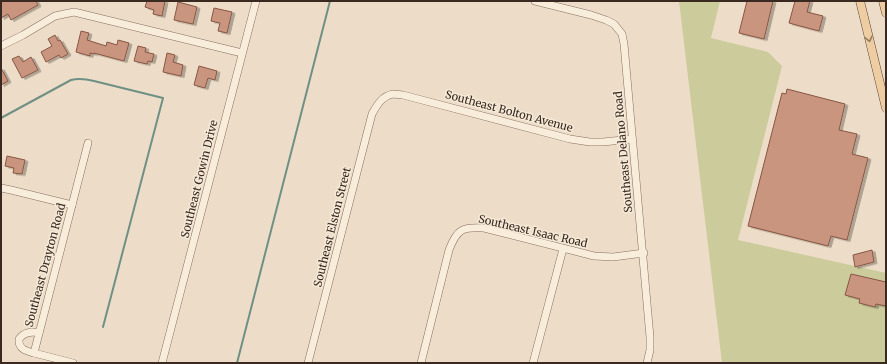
<svg xmlns="http://www.w3.org/2000/svg" width="887" height="364" font-family="Merriweather,serif">
<defs>
<filter id="shadow"><feDropShadow dx="3" dy="1.5" stdDeviation="0" flood-color="#0004"/></filter>
</defs>
<rect width="100%" height="100%" fill="#edddc8"/>
<polygon fill="#cbcb9c" points="679,1 720,1 711,38 768,52 782,66 738,240 886,273 886,363 722,363"/>
<g fill="none" stroke-linecap="round" stroke-linejoin="round">
<g stroke="#6f9084" stroke-width="2">
<path d="M1 118 71 80C79 78 86 79 94 81L163 98 103 327"/>
<polyline points="237,363 330,1"/>
</g>
</g>
<g fill="#ca957f" stroke="#875644" filter="url(#shadow)">
<polygon points="1,1 36,1 38,5 11,20 8,14 1,18"/>
<polygon points="147,1 165,1 162,16 153,14 154,10 145,7"/>
<polygon points="747,1 773,1 764,39 739,33"/>
<polygon points="795,1 810,1 807,12 823,16 819,31 789,23"/>
<polygon points="178,2 197,7 193,24 174,20"/>
<polygon points="214,8 232,12 227,33 218,31 220,23 211,21"/>
<polygon points="81,31 89,33 87,40 106,46 107,42 117,45 118,40 129,43 124,61 94,53 94,54 90,53 90,56 76,52"/>
<polygon points="55,35 58,41 60,40 68,54 61,58 59,55 46,62 41,52 52,46 48,39"/>
<polygon points="138,46 146,48 145,52 154,54 152,62 148,61 147,64 134,61"/>
<polygon points="167,53 175,55 173,62 183,65 181,76 163,72"/>
<polygon points="19,56 23,62 31,57 38,70 22,78 12,59"/>
<polygon points="199,66 217,71 215,80 208,78 205,88 194,85"/>
<polygon points="1,68 8,81 1,85"/>
<polygon points="787,89 845,104 839,130 857,134 852,154 868,158 847,240 831,236 828,246 748,226 782,93 786,94"/>
<polygon points="7,156 25,160 22,174 13,173 14,168 5,166"/>
<polygon points="872,250 874,262 855,267 853,255"/>
<polygon points="851,274 886,282 886,306 876,304 875,307 859,303 860,299 845,295"/>
</g>
<g fill="none" stroke-linecap="round" stroke-linejoin="round">
<g stroke="#886f5d" stroke-width="8">
<g id="minor">
<path d="M535 1 591 15 606 20 614 24 622 34 624 44C632 142 642 239 650 337V350L647 363"/>
<polyline points="1,46 23,35 55,16 74,12 242,53"/>
<polyline points="1,188 11,190 72,205"/>
<path d="M34 353C26 351 18 349 19 339 24 332 30 332 39 332"/>
<polyline points="73,363 34,353 88,143"/>
<polyline points="162,363 256,1"/>
<path d="M308 363 372 114C377 105 382 96 393 94 396 94 400 95 403 95L570 139 590 142H603L632 139"/>
<path d="M421 363 449 250C457 229 462 227 484 228L594 256 613 257 644 253"/>
<polyline points="533,363 563,249"/>
</g>
</g>
<g stroke="#573e31" stroke-width="9">
<g id="major">
<polyline points="860,1 886,108"/>
<polyline points="883,1 886,13"/>
</g>
</g>
<use href="#minor" stroke="#f8ecdb" stroke-width="7"/>
<use href="#major" stroke="#eecda2" stroke-width="8"/>
</g>
<defs><path id="oneway-chevron" d="M-2-3.5L2.5 0L-2 3.5" fill="none" stroke-width="1.6" stroke-linecap="round" stroke-linejoin="round"/></defs>
<use stroke="#947b61" href="#oneway-chevron" transform="translate(869 39) rotate(76)"/>
<g text-anchor="middle" stroke-width="3" stroke-linejoin="round" paint-order="stroke">
<g font-size="11" fill="#392920" stroke="#f5e9d7">
<text transform="translate(509 111) rotate(15)" y="4">Southeast Bolton Avenue</text>
<text transform="translate(623 152) rotate(-95)" y="4">Southeast Delano Road</text>
<text transform="translate(199 179) rotate(-76)" y="4">Southeast Gowin Drive</text>
<text transform="translate(332 227) rotate(-76)" y="4">Southeast Elston Street</text>
<text transform="translate(533 231) rotate(13)" y="4">Southeast Isaac Road</text>
<text transform="translate(45 265) rotate(-75)" y="4">Southeast Drayton Road</text>
</g>
</g>
<rect width="887" height="364" fill="none" stroke="#392920" stroke-width="4"/>
</svg>
